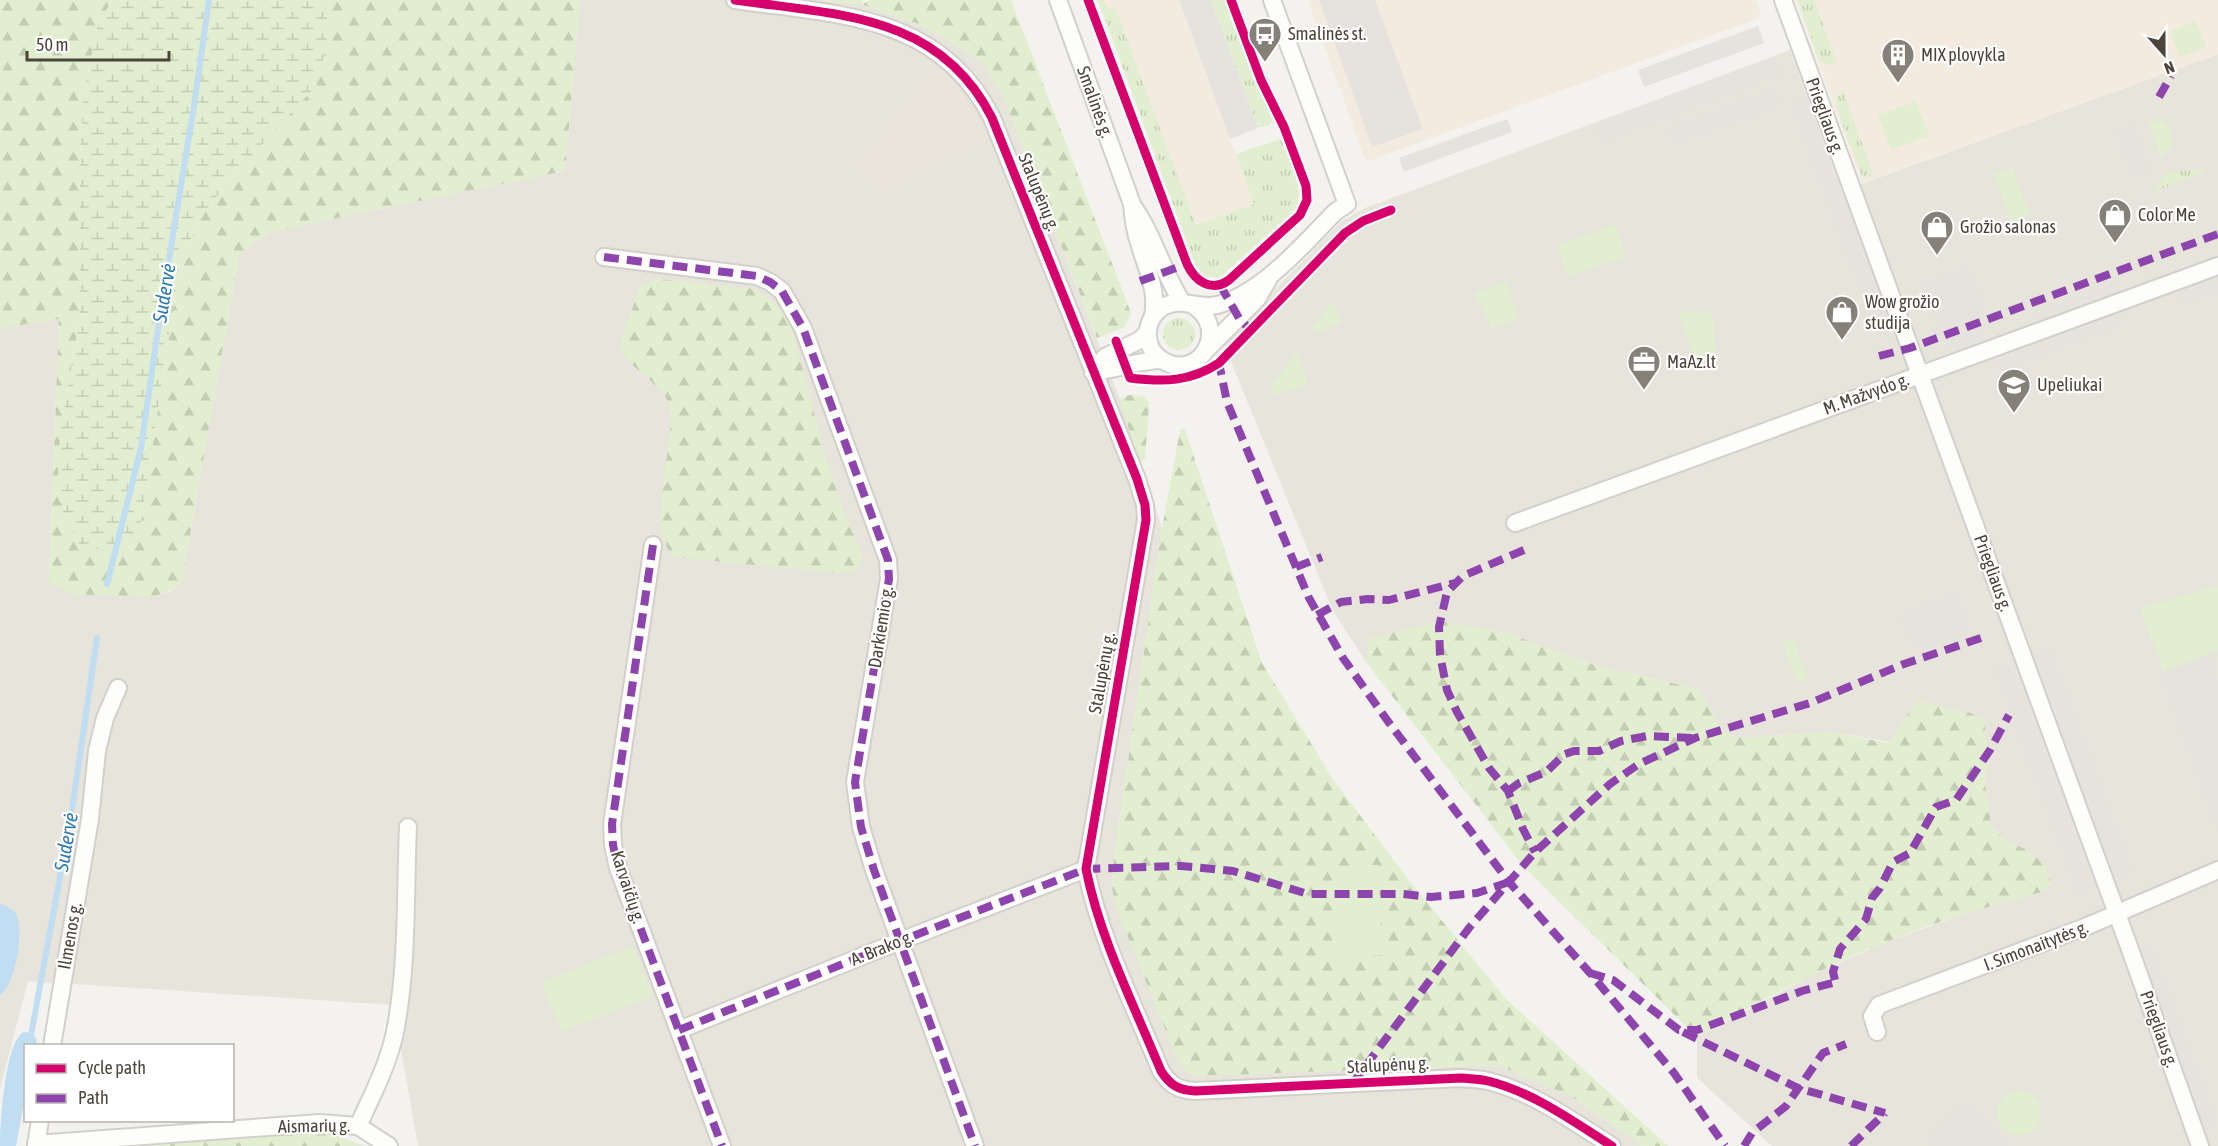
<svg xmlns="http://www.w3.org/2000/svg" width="2218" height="1146" font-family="'Asap Condensed',sans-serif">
<defs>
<pattern id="grass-tufts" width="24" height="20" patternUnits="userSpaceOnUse" patternTransform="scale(1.5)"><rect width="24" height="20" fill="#e1eecf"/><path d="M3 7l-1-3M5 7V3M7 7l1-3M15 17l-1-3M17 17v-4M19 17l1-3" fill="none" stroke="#c3cdb2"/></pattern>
<pattern id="forest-firs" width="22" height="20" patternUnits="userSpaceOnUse" patternTransform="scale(1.5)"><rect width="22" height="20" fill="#e1eecf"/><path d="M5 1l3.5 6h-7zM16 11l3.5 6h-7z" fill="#c3cdb2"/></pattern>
<pattern id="wetland-marsh" width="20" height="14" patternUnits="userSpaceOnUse" patternTransform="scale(1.5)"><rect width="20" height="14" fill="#e1eecf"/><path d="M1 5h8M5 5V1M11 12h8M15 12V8" fill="none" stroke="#c3cdb2"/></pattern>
</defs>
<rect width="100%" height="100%" fill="#f4f2ee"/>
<g fill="#e7e4dc">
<polygon points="580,0 822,0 863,5 919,24 960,47 984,65 1002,93 1120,399 1162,528 1113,865 1112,888 1186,1071 1194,1076 1498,1065 1571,1096 1634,1139 1641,1146 418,1146 393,1005 28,981 0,1089 0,328 59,318 49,582 153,597 171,591 182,581 239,255 269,232 565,171"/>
<polygon points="1790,50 1842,191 2218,54 2218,1146 1772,1146 1697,1078 1697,1037 1814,974 1889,941 1973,911 2045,891 2028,850 2006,841 1991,824 1984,778 1988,758 1830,732 1742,738 1722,731 1699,689 1600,667 1507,633 1370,639 1366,662 1332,609 1223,342 1343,220 1365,208"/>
</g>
<g fill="#f3ebdf">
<polygon points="1104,0 1179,0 1254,204 1196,225 1115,7 1107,9"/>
<polygon points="1308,0 1756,0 1762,17 1366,162"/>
<polygon points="1796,0 2218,0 2218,54 1862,183"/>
</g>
<polygon fill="#eae5da" points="935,67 961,89 988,140 926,165 883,191 874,179 857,166"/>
<g fill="url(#grass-tufts)">
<path d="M1098 0H1104L1108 9 1115 7 1196 225 1254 204 1236 154 1281 139C1288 160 1307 189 1295 210L1219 278 1205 276 1196 267Z"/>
<polygon points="1211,0 1226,0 1258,87 1274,123 1258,128"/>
<polygon points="1798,0 1814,0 1837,63 1830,65 1820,62"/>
<polygon points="1843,90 1874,177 1865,177 1861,174 1836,106 1836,98"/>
<polygon points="2205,169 2205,172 2156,191 2165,173"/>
<circle cx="1179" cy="334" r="16"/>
</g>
<g fill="url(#forest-firs)">
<polygon points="0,0 112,0 98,25 84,92 80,153 80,318 60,434 141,522 180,263 199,221 228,181 316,85 327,44 327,0 580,0 565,171 269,232 239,255 182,581 171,590 153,597 72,594 49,582 59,319 0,328"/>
<polygon points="822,0 863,0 863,4 869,0 1011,0 1131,313 1125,327 1097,338 1002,93 984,65 960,47 919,24 863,5"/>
<path d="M657 279 755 289 774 302 785 316 794 337 827 463 844 512 861 551V564L854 571 836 573 674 557C646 532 673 448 671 414 670 390 643 377 629 361 625 357 623 350 620 345L640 286Z"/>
<polygon points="1129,395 1144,396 1149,404 1145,459 1142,461 1138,459 1120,399"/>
<polygon points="1182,428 1185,430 1262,663 1334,781 1412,884 1506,999 1668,1146 1641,1146 1634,1139 1571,1096 1498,1065 1194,1076 1186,1071 1175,1053 1117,910 1112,888 1113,865 1162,528 1180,431"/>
<path d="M1441 621 1507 633 1600 667 1699 689 1722 731 1742 738 1830 732 1888 743 1917 701 1970 713 1984 719 1988 758 1984 778 1991 824 2006 841 2028 850 2044 864 2051 882 2045 891C1993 905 1940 920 1889 941 1823 967 1759 1001 1697 1037L1523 866 1366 662 1370 639Z"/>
<polygon points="303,1133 332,1134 365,1146 148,1146"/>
</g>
<polygon fill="url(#wetland-marsh)" points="112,0 327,0 327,44 316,86 228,181 199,221 180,263 141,522 129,541 113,553 79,544 64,516 58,477 60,434 80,318 80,153 84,92 98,25"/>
<g fill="#e1eecf">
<polygon points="2196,21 2206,47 2180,57 2170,31"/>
<polygon points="1916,101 1929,136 1891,150 1878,115"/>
<path d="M2160 120C2176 130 2177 146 2161 157L2149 124Z"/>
<polygon points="2012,168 2030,216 2012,223 1994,175"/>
<polygon points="1615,224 1626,256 1568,277 1557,246"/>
<polygon points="1506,282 1519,318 1492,328 1475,293"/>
<polygon points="1333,301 1341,322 1316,333 1313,327"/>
<polygon points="1712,311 1716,356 1696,363 1678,313"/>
<polygon points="1297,352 1308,383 1273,396 1270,387"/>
<polygon points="2218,586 2218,650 2163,671 2140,608"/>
<polygon points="1793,638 1808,678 1797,682 1782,642"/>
<polygon points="1378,865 1382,955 1337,957 1333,866"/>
<polygon points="633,946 653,996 561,1032 542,982"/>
<circle cx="2019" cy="1113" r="22"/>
</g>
<g fill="#e6e3df">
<polygon points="1179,0 1211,0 1258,128 1230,139"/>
<polygon points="1319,0 1375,0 1423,129 1372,147"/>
<polygon points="1758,26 1764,43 1644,87 1638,70"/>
<polygon points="1772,58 1778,74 1602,140 1596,124"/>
<polygon points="1774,91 1779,104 1674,143 1669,129"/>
<polygon points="1806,99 1891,331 1879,335 1793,103"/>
<polygon points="1507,119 1512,132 1404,172 1399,158"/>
<polygon points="2131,126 2148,171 2134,176 2117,131"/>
<polygon points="1967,268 1984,313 1940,329 1923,284"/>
<polygon points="2218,278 2218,289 2184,302 2180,292"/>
<polygon points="2113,284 2115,290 2036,319 2033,314"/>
<polygon points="2116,317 2119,326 1994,370 1991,362"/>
<polygon points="1978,325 1983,337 1951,350 1946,337"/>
<polygon points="1956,594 1969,628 1915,649 1902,615"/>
<polygon points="2049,649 2131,872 2116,878 2034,655"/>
<polygon points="2208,657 2218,683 2218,827 2162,674"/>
<polygon points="2010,665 2092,888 2079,893 1997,670"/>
<polygon points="2150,945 2215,1123 2195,1131 2131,952"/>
<polygon points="1965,1103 2008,1146 1936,1146 1929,1140"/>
</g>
<g fill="#c0ddf1">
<path d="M0 904C6 906 12 908 16 914 25 929 15 986 0 995Z"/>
<path d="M24 1032 31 1033 37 1039 36 1045 26 1046 25 1098 16 1146H0C0 1125 5 1040 24 1032Z"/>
</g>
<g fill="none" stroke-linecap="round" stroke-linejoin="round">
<g stroke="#c0ddf1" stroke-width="6">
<polyline points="107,584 141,448 161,308 194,106 209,0"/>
<polyline points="29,1046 71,817 97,638"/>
</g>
<g stroke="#d2d0cb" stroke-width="20">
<g id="street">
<path d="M735 0C838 15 940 14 992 118L1137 479 1145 505 1146 520 1086 869C1100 939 1134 1005 1161 1071 1170 1085 1178 1090 1195 1091L1461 1078C1470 1079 1480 1079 1488 1081 1533 1092 1574 1122 1612 1146"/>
<path d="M1058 0 1132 204C1133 219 1135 232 1140 246 1147 270 1158 291 1153 316"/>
<polyline points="1783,0 2131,952 2200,1146"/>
<path d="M1132 205C1154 235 1162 271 1182 302"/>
<polyline points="604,257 757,276 770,282 782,291 803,328 888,560 889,579 855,782 861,827 874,870 975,1146"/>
<path d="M1191 304C1233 328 1198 383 1162 360 1144 349 1143 322 1160 309 1177 295 1198 310 1217 305 1261 294 1304 244 1335 212L1347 204 1272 0"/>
<polyline points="1206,350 1257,299 1268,280"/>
<path d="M1093 372C1117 370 1138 360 1162 360"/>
<polyline points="1093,372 1105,357 1140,340 1147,333"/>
<polyline points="1515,523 2218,266"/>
<polyline points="653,545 612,824 613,845 618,868 722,1146"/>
<polyline points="679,1030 900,941 1086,869"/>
<polyline points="1877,1032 1872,1016 1879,1005 2085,927 2218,870"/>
<polyline points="52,1046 90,819 97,751 105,718 118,688"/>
<polyline points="358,1126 389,1146"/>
<path d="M36 1144 320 1123 358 1126C372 1096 388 1065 395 1032 408 965 405 895 408 827"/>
<polyline points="36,1146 40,1120"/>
</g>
</g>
<use href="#street" stroke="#fdfdfc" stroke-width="16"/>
<g stroke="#8e44ad" stroke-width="8" stroke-dasharray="15 8" stroke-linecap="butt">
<polyline points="2159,97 2171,76"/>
<polyline points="604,257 757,276 770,282 782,291 803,328 888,560 889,579 855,782 861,827 874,870 975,1146"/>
<polyline points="1140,281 1187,264"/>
<polyline points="1220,285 1239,318 1251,331"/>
<polyline points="1879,356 1910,348 2218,234"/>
<polyline points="1221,361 1219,363 1227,402 1309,598 1343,658 1387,720 1509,882 1590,973 1674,1073 1725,1146"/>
<polyline points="653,545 612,824 613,845 618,868 722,1146"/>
<polyline points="1524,550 1463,576 1447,592 1439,627 1440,655 1447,690 1457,712 1489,768 1508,791 1523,829 1535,852"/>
<polyline points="1296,567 1322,557"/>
<polyline points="1317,615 1341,602 1368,599 1389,600 1455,583"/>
<polyline points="1508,791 1519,783 1546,772 1565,754 1574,751 1599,751 1621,741 1647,736 1692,738"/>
<polyline points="1590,973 1613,980 1679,1030 1697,1030 1802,991 1833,983"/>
<polyline points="1835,980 1833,972 1840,949 1866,919 1872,898 1880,888 1893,862 1910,853 1936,807 1956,800 1990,750 2009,715"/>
<polyline points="679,1030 900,941 1086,869 1181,866 1233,871 1308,894 1403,894 1431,897 1477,893 1509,882"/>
<polyline points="1683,1032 1798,1088 1885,1113"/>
<polyline points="1352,1084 1469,928 1535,852 1610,784 1639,764 1695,738 1810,703 1904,664 1981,638"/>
<polyline points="1744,1146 1752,1133 1786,1106 1823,1053 1846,1044"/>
<polyline points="1851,1146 1885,1113"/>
</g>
<g stroke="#fff" stroke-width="13">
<g id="cycleway">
<path d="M735 0C838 15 940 14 992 118L1137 479 1145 505 1146 520 1086 869C1100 939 1134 1005 1161 1071 1170 1085 1178 1090 1195 1091L1461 1078C1470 1079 1480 1079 1488 1081 1533 1092 1574 1122 1612 1146"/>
<path d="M1088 0 1187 264C1195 281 1211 293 1229 280L1300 215 1307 200 1306 186 1284 127 1261 80 1231 0"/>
<path d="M1116 341 1130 378C1164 382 1190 382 1219 363L1345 233 1363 221 1391 210"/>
</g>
</g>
<use href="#cycleway" stroke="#d6006c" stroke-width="9"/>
</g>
<defs>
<g id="bus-pin" transform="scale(1.725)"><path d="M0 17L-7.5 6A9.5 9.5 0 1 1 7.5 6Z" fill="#868178" stroke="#fff"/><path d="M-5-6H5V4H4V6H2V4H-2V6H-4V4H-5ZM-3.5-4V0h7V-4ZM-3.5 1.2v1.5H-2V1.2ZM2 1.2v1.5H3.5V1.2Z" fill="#fff"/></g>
<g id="building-pin" transform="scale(1.725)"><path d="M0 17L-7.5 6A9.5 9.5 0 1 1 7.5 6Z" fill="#868178" stroke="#fff"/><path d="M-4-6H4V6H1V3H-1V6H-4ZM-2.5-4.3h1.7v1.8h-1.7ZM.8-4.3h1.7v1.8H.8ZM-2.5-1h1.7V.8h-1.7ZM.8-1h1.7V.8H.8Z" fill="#fff"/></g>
<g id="shop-pin" transform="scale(1.725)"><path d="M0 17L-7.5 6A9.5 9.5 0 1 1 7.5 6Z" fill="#868178" stroke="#fff"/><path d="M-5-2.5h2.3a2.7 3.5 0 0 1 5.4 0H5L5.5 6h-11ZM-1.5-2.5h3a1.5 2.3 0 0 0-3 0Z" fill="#fff"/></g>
<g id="office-pin" transform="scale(1.725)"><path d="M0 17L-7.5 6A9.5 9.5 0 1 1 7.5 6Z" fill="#868178" stroke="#fff"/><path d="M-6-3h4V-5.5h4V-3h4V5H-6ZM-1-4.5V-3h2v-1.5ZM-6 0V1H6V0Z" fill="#fff"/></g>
<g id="school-pin" transform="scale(1.725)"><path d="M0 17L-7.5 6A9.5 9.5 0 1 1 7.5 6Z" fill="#868178" stroke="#fff"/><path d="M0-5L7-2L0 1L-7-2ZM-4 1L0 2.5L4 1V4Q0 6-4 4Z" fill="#fff"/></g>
</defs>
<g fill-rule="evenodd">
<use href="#bus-pin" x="1265" y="34"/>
<use href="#building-pin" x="1898" y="55"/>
<use href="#shop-pin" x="2115" y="215"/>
<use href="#shop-pin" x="1937" y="227"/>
<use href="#shop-pin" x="1842" y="312"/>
<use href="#office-pin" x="1644" y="362"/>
<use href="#school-pin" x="2014" y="385"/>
</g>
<g text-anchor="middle" stroke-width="4.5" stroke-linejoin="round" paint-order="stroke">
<g font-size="18" fill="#4b4439" stroke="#fff" text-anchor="start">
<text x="1288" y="40">Smalinės st.</text>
<text x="1921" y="61">MIX plovykla</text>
<text x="2138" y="221">Color Me</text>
<text x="1960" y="233">Grožio salonas</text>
<text x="1865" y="308">Wow grožio<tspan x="1865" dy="21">studija</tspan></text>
<text x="1667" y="368">MaAz.lt</text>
<text x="2037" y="391">Upeliukai</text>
</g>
<g font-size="18" fill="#4b4439" stroke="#fff">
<text transform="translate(1095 102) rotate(70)" y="6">Smalinės g.</text>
<text transform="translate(1825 116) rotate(70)" y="6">Priegliaus g.</text>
<text transform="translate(1039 192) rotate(68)" y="6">Stalupėnų g.</text>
<text transform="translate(1866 394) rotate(-20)" y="6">M. Mažvydo g.</text>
<text transform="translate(1993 573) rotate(70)" y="6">Priegliaus g.</text>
<text transform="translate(881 627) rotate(-81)" y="6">Darkiemio g.</text>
<text transform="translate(1102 673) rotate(-80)" y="6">Stalupėnų g.</text>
<text transform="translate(628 887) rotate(72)" y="6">Karvaičių g.</text>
<text transform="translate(70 936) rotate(-80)" y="6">Ilmenos g.</text>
<text transform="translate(2036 946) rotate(-21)" y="6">I. Simonaitytės g.</text>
<text transform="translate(882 948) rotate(-22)" y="6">A. Brako g.</text>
<text transform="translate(2159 1029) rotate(70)" y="6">Priegliaus g.</text>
<text transform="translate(1388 1065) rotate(-3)" y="6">Stalupėnų g.</text>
<text transform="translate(314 1126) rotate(-1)" y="6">Aismarių g.</text>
</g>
<g font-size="20" font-style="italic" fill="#2e7ab2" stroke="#fff">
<text transform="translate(164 293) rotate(-81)" y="7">Sudervė</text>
<text transform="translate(66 842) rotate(-80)" y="7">Sudervė</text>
</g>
</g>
<rect x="24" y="1044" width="210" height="78" fill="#ffffff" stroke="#b7b4b0" stroke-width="1.5"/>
<rect x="36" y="1064" width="30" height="9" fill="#d6006c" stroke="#b7b4b0" stroke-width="1.5"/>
<text x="78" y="1074" font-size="18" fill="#4b4439">Cycle path</text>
<rect x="36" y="1094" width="30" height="9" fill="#8e44ad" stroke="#b7b4b0" stroke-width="1.5"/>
<text x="78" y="1104" font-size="18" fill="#4b4439">Path</text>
<g transform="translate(2164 54) rotate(159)" stroke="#ffffff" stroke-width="4.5" paint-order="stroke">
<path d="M0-4.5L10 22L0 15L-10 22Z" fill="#4b4439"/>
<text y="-9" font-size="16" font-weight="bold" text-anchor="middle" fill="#4b4439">N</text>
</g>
<path d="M27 51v9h142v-9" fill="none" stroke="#4b4439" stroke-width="3"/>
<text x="36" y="51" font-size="18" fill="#4b4439" stroke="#ffffff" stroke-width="4.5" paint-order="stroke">50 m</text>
</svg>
